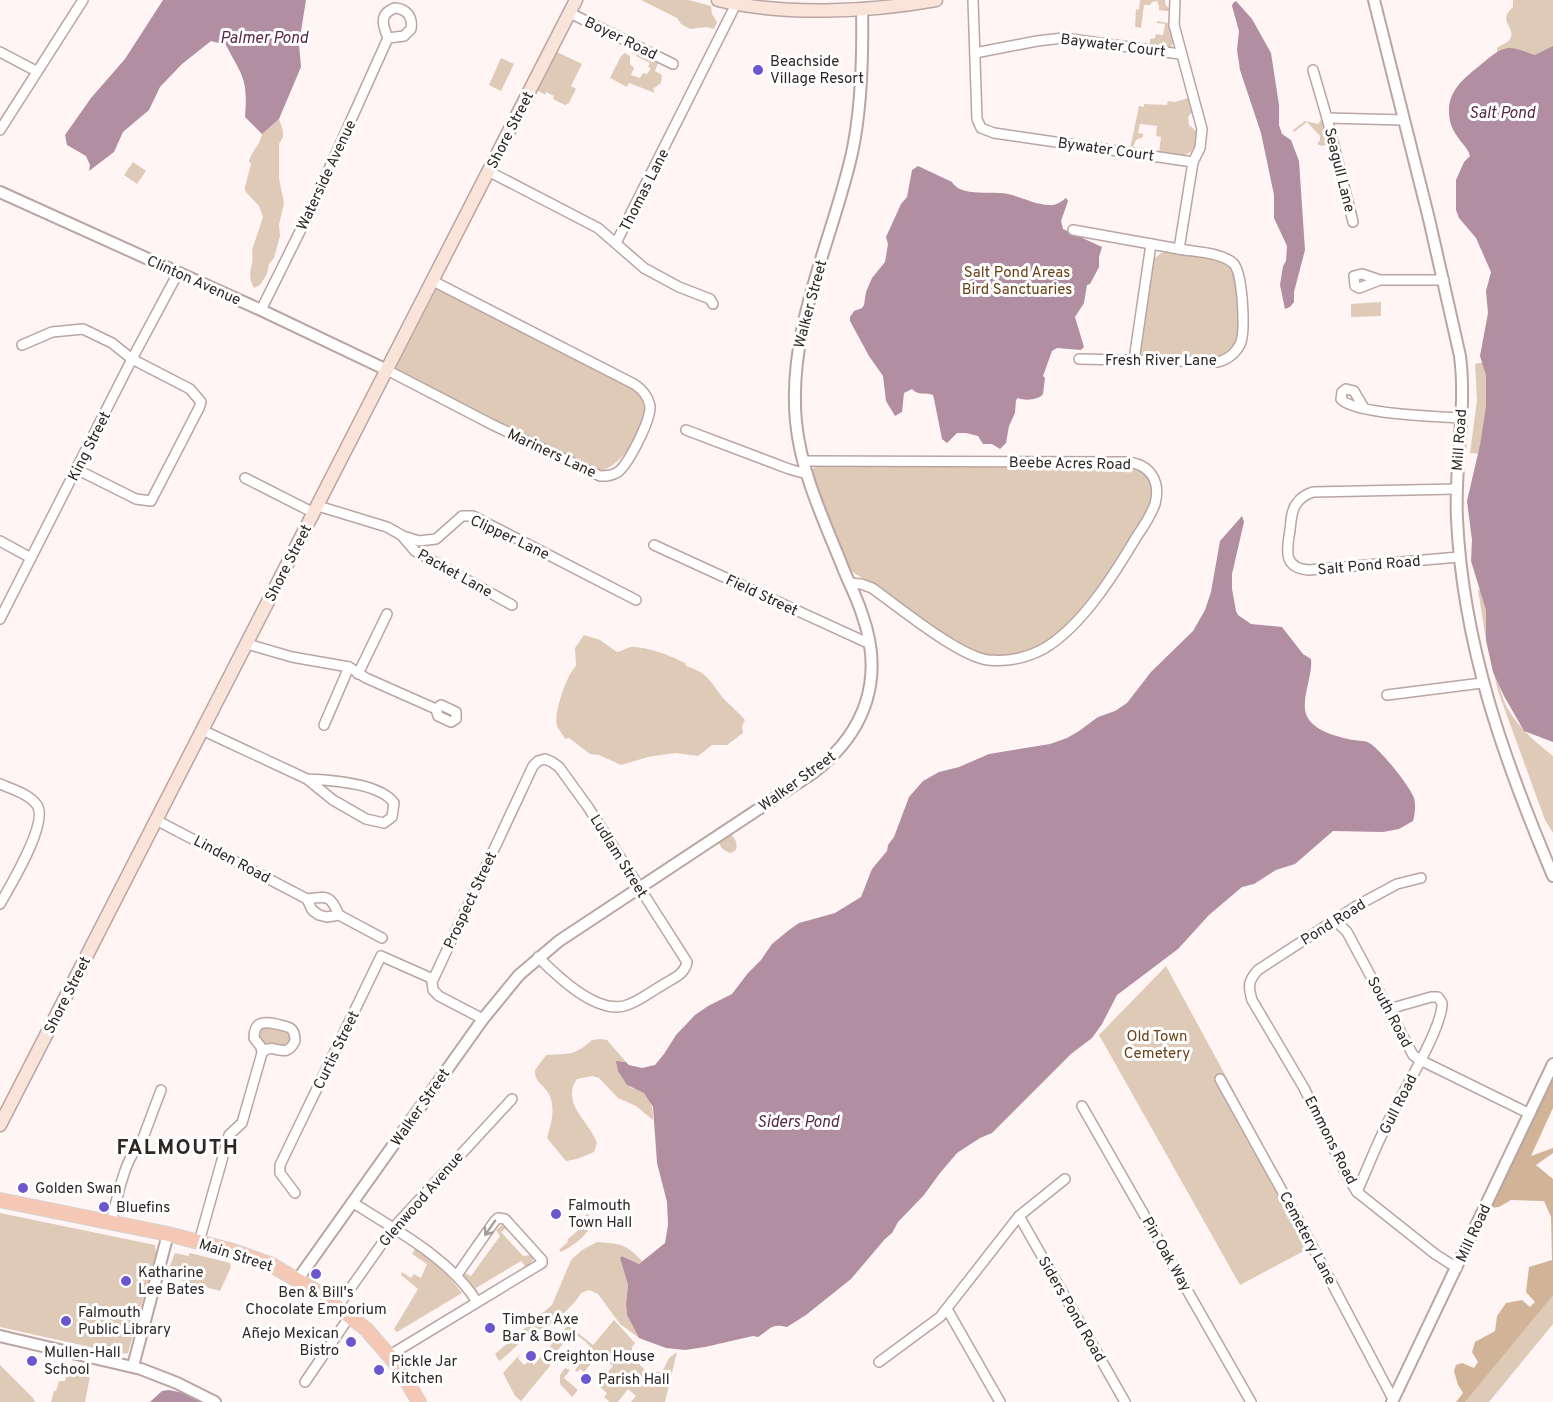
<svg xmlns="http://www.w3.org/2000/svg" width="1553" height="1402" font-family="Overpass,sans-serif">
<rect width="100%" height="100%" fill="#fef5f4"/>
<g fill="#dfcab8">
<polygon points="641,0 689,0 711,6 712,14 717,22 714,29 706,27 690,29 681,24 677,18"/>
<polygon points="1140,0 1165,0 1166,6 1171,9 1167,11 1159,10 1159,6 1157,1 1152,2 1150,5 1144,5 1141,28 1135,27 1136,9 1139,10"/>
<path d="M1513 0H1553V52L1534 58 1511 48 1497 52V48C1500 45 1508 43 1510 39 1517 27 1496 22 1513 7Z"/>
<polygon points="1157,21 1168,23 1173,43 1170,48 1150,44 1150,39 1155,38 1156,34 1163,35 1165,24 1157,23"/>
<polygon points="639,50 658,63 655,71 662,75 661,83 653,89 655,93 629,83 627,87 610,78 621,56 625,53 630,56 630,64 634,68 631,75 640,78 643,73 647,74 651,68 648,67 650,63 636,56"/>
<polygon points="557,52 582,64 571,86 576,89 569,103 565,105 553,99 554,96 546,92 545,95 537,90"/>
<polygon points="501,58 514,64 501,91 489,85"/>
<path d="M1188 98 1191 99 1194 110 1188 117 1189 125 1199 133C1193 160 1183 157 1159 153L1161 137 1156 136 1157 126 1140 124 1138 133 1143 134V137L1136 140 1132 149H1130L1139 106 1144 107V104L1167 105 1168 101 1175 102Z"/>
<polygon points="1323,117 1329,144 1322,146 1317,144 1320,140 1320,136 1307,122 1294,132 1293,130 1305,121 1318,124"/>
<path d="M279 119 283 131V137L279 144V178L284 203 279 225 280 236 274 258 269 264 267 274 260 285 254 288C245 272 255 267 252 250L263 217 259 206 245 191V187L251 164 249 161C252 150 260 146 262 134Z"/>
<polygon points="133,162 146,171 137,184 124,175"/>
<polygon points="1170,251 1214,259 1229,266 1237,286 1239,337 1230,352 1220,359 1144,357 1140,351 1153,260 1161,253"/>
<path d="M437 288 634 389C640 395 645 401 645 409 645 430 621 467 600 471L510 429 395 369Z"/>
<polygon points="1381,302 1381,316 1351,317 1351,304"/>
<polygon points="1488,361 1485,454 1470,453 1477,400 1475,364"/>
<path d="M818 465 1130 467C1176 477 1140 524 1126 547 1097 594 1047 668 983 656 961 651 940 632 921 619 903 606 884 593 865 580 860 576 851 572 847 567 843 561 841 552 838 546 828 522 820 498 811 473L813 469Z"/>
<path d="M1491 589C1493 621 1492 681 1508 709 1519 728 1535 742 1553 756V833L1545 820 1498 691 1486 640 1478 590Z"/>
<path d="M584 635 600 640 617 652C622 651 626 648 631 647 646 646 672 656 685 663L686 666C711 674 710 683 725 700 731 706 739 713 745 720L742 726 743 733 727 745H712L698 756 675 753 648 757 621 765 599 755 590 754 569 738 565 739C563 735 559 730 557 726 553 714 567 674 576 666L575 648Z"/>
<path d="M729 834C735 837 738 843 736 850L731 853C725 852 719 847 719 841Z"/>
<polygon points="1166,966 1317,1244 1240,1285 1099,1035"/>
<path d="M263 1025 289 1031 291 1039 288 1046C278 1049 266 1046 258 1039L257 1031Z"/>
<path d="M600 1039 607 1040 626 1062 621 1061 617 1066C619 1072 625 1084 630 1087 633 1089 637 1089 640 1090 650 1095 654 1110 653 1120L636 1106 618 1098 599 1078 592 1076 577 1079C560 1103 590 1122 597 1143L594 1152 577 1159 566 1161 547 1138C551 1124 556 1109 549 1094 544 1085 534 1082 535 1070L546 1055C568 1053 573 1057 592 1040Z"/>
<polygon points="0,1213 155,1245 156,1253 128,1353 121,1354 0,1327"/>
<path d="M578 1214 582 1219 587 1214 590 1216C596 1231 573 1246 561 1252L559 1250 568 1242 567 1240 584 1225 576 1216Z"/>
<polygon points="502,1225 506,1228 501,1232 523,1256 531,1255 533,1260 526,1267 521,1261 476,1288 478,1294 476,1294 464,1275 465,1273 471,1276 500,1236 496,1230"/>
<path d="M597 1242C621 1244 625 1243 642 1261L639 1264 623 1256 620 1258 628 1285 626 1304 627 1315 639 1338 620 1324 598 1294 589 1290 581 1293C573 1306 563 1314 552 1323 547 1328 538 1329 531 1333 520 1341 511 1353 499 1361L495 1354 552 1305 571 1260 582 1250Z"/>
<polygon points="415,1249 442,1267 442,1271 449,1277 462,1293 397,1332 394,1329 418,1289 401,1275 402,1272 411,1278 414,1274 421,1278 427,1264 412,1254"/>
<polygon points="175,1253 188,1256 190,1253 230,1263 231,1267 220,1291 166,1276"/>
<polygon points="1553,1294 1553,1324 1489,1402 1462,1402"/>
<polygon points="614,1320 635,1343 632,1347 632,1351 639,1354 640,1365 647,1372 662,1372 669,1358 677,1352 665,1402 631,1402 636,1396 628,1389 618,1402 610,1402 604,1397 607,1393 600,1387 603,1383 600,1381 613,1366 599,1354 584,1372 580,1369 577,1372 575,1370 592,1349 586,1342 573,1332 550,1359 550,1366 521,1401 515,1396 503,1373 521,1353 518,1358 524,1365 530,1360 534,1365 568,1325 593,1345"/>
<polygon points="0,1365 33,1398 35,1402 0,1402"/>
<polygon points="69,1367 91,1371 85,1402 51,1402 54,1391 56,1391 59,1381 65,1381"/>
<polygon points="565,1368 570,1370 564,1378 578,1390 572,1397 560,1384 560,1375"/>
</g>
<polygon fill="#d1b398" points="1553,1075 1553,1108 1531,1156 1553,1148 1553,1153 1536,1165 1553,1179 1553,1295 1465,1402 1456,1402 1463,1393 1458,1385 1454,1371 1456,1365 1462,1363 1474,1368 1478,1362 1472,1352 1475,1342 1495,1331 1497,1316 1506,1303 1522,1300 1530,1307 1535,1302 1526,1292 1529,1267 1552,1260 1551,1217 1544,1201 1511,1200 1499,1207 1490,1208"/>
<g fill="#b28ea1">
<path d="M163 0H306L299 44 301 67 279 119 262 134 245 117C248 78 243 78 226 45L211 41 182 64 160 87 149 110 123 132 114 152 89 171 90 165 86 156 67 145 65 135 91 98 125 59Z"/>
<polygon points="1236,1 1252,19 1271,53 1279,105 1279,125 1282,134 1291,140 1299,161 1305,250 1294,292 1294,302 1290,307 1285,309 1280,285 1283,266 1286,261 1287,246 1274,218 1274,195 1261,133 1240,70 1237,50 1239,31 1232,6 1233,3"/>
<path d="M1553 46V742L1524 731 1504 696 1493 672 1486 640V610L1471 561 1472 540 1467 501 1480 445 1486 407V375L1480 356 1488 313 1486 291 1491 272 1476 238 1459 218 1456 210V180L1464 162 1470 156C1469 148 1453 136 1450 121 1444 91 1465 78 1484 62 1491 56 1499 49 1508 48 1516 47 1527 53 1535 55Z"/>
<path d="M918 166 952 182C962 198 991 190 1008 194 1021 197 1036 205 1049 205 1055 206 1061 202 1066 198L1068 201 1061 221 1063 229 1102 247 1099 257V267L1090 284 1087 285 1084 303 1075 317 1084 347 1081 350 1057 348 1052 351 1043 376 1045 378 1043 394C1039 400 1025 401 1018 398L1016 400 1015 413 1009 426 1006 443 1000 449 992 444H983L978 436 966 433H957L947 443 942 439 934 399 933 395C926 392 918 396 912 389L904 393 902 412 895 416 886 401 883 376 869 356 850 321V317L854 311 862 308 864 305 866 292 872 278 885 262 888 244 886 237 901 204 907 197 912 170Z"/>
<path d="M1242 516 1244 522 1232 574V589L1236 611 1238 615 1251 624 1282 627 1303 654 1311 659C1313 675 1301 698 1306 714 1312 731 1338 737 1353 740 1359 741 1366 740 1371 744 1382 752 1409 785 1414 798 1416 805 1415 814 1413 821L1399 829 1383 832 1333 831 1295 864 1276 870 1254 884 1242 887 1209 915 1178 949 1117 995 1102 1024 1092 1038 1071 1054 992 1133 980 1138 957 1153 940 1173 924 1195 898 1222 892 1233 885 1239 851 1279 806 1315 787 1327C770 1323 771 1329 758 1337L753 1336 705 1347 685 1350 666 1348 639 1338 627 1315 626 1304 628 1285 620 1258 622 1256 639 1264 665 1243 668 1225 667 1202 657 1163 653 1107 644 1093 627 1085 618 1071 616 1061 626 1062 629 1065 642 1068 655 1065 664 1054 676 1035 695 1015 708 1006 732 994 748 973 761 960 772 944 789 930 799 923 835 913 861 897 872 869 887 851 888 845 894 837 909 797 923 781 939 772 959 767 989 754 1050 744 1067 738 1079 731 1098 717 1115 711 1127 703 1151 672 1193 631 1205 610 1211 592 1220 541Z"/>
<polygon points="169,1390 184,1393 202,1402 150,1402 162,1391"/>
</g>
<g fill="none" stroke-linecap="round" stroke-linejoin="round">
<g stroke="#baa5a3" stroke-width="12">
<g id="minor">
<polyline points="973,0 977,119 981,128 994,133 1193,162 1200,148 1202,129 1174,25 1175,0"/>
<path d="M395 8C407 9 413 17 411 29L404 36 388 38C383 26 378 14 395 8Z"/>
<polyline points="570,13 673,64"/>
<polyline points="0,52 36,71"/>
<polyline points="975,53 1037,41 1063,38 1180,54"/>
<polyline points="1313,70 1327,118 1353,222"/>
<polyline points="1327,118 1404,120"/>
<polyline points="0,130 83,0"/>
<polyline points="488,171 598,228 644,268 679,287 710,299 713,304"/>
<polyline points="1073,230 1179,249"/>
<polyline points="616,243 736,4"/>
<polyline points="1380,280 1359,288 1355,286 1354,276 1362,274 1380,280 1444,280"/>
<polyline points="261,310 311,209 388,38"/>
<polyline points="22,345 52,332 83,329 112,343 132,359 190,389 201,402 199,408 151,501 136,499 78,470"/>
<path d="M1079 359 1217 362C1228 360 1237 352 1241 342 1245 329 1243 272 1233 263 1220 252 1195 252 1179 249L1193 162"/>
<polyline points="1134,360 1151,244"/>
<path d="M387 370 493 425 600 476C606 476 612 476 618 472 629 463 651 420 650 406 648 396 642 389 634 384L433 281"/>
<path d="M1364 408 1354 391 1346 389 1342 392 1341 399C1354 414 1439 417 1461 418"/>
<polyline points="686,430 789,469 807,474"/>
<path d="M803 461 1127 462C1150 464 1161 481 1155 504 1151 515 1144 526 1137 536 1115 573 1083 625 1045 648 1027 658 1008 662 988 660 958 656 899 607 872 588L861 584 849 583"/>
<polyline points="245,478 314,513"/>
<path d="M1456 489 1313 492C1307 494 1301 497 1297 503 1291 510 1291 522 1290 530 1287 549 1282 568 1309 570L1459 557"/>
<polyline points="318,506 387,527 403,536 419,541 436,539 462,516 473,516 636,600"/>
<polyline points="403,537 415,551 512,605"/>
<polyline points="0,541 31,558"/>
<polyline points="654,545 870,644"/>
<polyline points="0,619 132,359 178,273"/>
<polyline points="247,644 292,657 349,667 366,678 436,709"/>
<polyline points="358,674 387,614"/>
<polyline points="1387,695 1482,683"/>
<polygon points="441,705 456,712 456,719 451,722 438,716 436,709"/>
<polyline points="324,725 349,667"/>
<path d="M202 730 307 779 333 800 366 819 384 823 392 817 394 803C380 783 330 780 307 779"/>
<path d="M0 784C12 789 29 794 37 805 49 823 10 886 0 904"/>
<polyline points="156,820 307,899 312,910 319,915 327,917 339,915 382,938"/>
<path d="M1421 878 1397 884 1358 905 1258 970C1248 981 1248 986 1252 1000L1304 1088 1347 1176 1357 1192 1435 1254 1457 1268"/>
<path d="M307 899C328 896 330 895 339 915"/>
<polyline points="1335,920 1347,932 1413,1055 1420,1060 1530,1114"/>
<path d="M483 1019 439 996 433 990 432 982 533 766 538 761 545 759 552 762 559 767 588 807 687 962C685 975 671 979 661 986 650 992 637 1003 624 1006 595 1013 557 976 538 957"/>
<polyline points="1220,1079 1302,1227 1393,1399"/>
<polyline points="1082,1106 1251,1402"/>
<path d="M1357 1192C1367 1169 1376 1146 1387 1124 1399 1098 1443 1028 1442 1003L1438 997H1431L1389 1009"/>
<polyline points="295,1193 280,1173 280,1165 381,956 433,979"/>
<path d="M352 1202C395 1230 450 1258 477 1302"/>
<polyline points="1019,1216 1125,1402"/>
<path d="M111 1222C116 1204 125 1155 140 1146L161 1090"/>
<path d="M199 1242 229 1135 242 1123 262 1053 261 1047 254 1038C254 1022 263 1021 276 1024 280 1025 287 1026 290 1028 295 1031 295 1037 295 1041 285 1062 273 1040 262 1053"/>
<polyline points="338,1306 393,1228 512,1099"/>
<polyline points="947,1309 1000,1402"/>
<polyline points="390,1355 542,1263 542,1260 505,1219 498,1218 494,1222 457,1275"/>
<polyline points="879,1362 940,1317 1019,1216 1065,1179"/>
<polyline points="305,1382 350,1316"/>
</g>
</g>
<g stroke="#baa5a3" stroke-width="14">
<g id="tertiary">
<path d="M1374 0 1429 219 1460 356C1467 410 1454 464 1457 519 1463 646 1504 760 1553 876"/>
<polyline points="0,192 261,310 387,370"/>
<path d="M298 1279 483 1019 519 975 559 941 813 773C866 732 885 678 862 614 857 598 849 583 843 568 824 520 801 473 796 422 787 328 832 242 852 153 862 106 863 57 862 9"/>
<polyline points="0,1336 141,1369 177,1383 215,1402"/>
<polyline points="133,1366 168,1234"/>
<polyline points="1392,1402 1553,1064"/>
</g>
</g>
<g stroke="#baa5a3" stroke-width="15">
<g id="secondary">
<path d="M718 0C784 16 869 12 936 0"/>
<polyline points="0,1125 576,0"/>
</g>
</g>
<g stroke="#d5d4d4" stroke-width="16">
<polyline id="primary" points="0,1200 168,1234 233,1251 270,1264 319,1293 366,1329 398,1366 419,1402"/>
</g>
<use href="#minor" stroke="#fff" stroke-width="9"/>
<use href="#tertiary" stroke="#fff" stroke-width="10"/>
<use href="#secondary" stroke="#fae4da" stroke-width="12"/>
<use href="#primary" stroke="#f5c8b5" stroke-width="14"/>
</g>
<defs><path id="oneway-shaft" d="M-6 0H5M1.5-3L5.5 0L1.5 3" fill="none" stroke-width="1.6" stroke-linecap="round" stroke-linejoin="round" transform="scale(1.5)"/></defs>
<use stroke="#a19e9d" href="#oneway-shaft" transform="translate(490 1228) rotate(125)"/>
<g fill="#6c56cf" stroke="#fff" stroke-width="2">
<circle cx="758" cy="70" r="6"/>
<circle cx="23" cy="1188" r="6"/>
<circle cx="104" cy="1207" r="6"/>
<circle cx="556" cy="1214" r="6"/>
<circle cx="316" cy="1274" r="6"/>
<circle cx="126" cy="1281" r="6"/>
<circle cx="66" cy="1321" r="6"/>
<circle cx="490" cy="1328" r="6"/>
<circle cx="351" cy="1342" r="6"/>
<circle cx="531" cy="1356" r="6"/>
<circle cx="32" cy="1361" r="6"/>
<circle cx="379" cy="1370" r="6"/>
<circle cx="586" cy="1379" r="6"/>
</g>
<g text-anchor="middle" stroke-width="6" stroke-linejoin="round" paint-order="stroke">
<g font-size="15" fill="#2f2726" stroke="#fff">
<text transform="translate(621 38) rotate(26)" y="5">Boyer Road</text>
<text transform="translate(1113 45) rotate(7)" y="5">Baywater Court</text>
<text transform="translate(510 130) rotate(-63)" y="5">Shore Street</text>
<text transform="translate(1106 149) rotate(8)" y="5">Bywater Court</text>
<text transform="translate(1340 170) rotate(76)" y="5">Seagull Lane</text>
<text transform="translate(326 175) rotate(-65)" y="5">Waterside Avenue</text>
<text transform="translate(644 190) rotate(-63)" y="5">Thomas Lane</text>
<text transform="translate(194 280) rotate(24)" y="5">Clinton Avenue</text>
<text transform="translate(810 304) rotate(-75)" y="5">Walker Street</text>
<text x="1161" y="365">Fresh River Lane</text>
<text transform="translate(1459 440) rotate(-86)" y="5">Mill Road</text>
<text transform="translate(89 446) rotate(-63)" y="5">King Street</text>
<text transform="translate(552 453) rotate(25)" y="5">Mariners Lane</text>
<text transform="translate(1070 463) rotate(1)" y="5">Beebe Acres Road</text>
<text transform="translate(510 537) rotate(25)" y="5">Clipper Lane</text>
<text transform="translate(288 563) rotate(-63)" y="5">Shore Street</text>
<text transform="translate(1369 565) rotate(-5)" y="5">Salt Pond Road</text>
<text transform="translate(455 573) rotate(29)" y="5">Packet Lane</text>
<text transform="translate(762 595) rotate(25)" y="5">Field Street</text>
<text transform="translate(797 781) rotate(-36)" y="5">Walker Street</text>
<text transform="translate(619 856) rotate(58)" y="5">Ludlam Street</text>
<text transform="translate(232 859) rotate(28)" y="5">Linden Road</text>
<text transform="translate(470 900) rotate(-65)" y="5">Prospect Street</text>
<text transform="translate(1333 922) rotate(-32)" y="5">Pond Road</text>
<text transform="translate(67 995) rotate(-63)" y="5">Shore Street</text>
<text transform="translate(1390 1012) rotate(62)" y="5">South Road</text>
<text transform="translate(336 1050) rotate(-64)" y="5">Curtis Street</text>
<text transform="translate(1398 1104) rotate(-63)" y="5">Gull Road</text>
<text transform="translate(420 1107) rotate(-55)" y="5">Walker Street</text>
<text transform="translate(1331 1140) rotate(63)" y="5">Emmons Road</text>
<text transform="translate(421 1199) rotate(-49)" y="5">Glenwood Avenue</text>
<text transform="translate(1473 1233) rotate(-65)" y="5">Mill Road</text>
<text transform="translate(1308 1238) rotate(62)" y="5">Cemetery Lane</text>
<text transform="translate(1167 1254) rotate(60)" y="5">Pin Oak Way</text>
<text transform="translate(236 1255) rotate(18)" y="5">Main Street</text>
<text transform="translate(1072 1309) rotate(60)" y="5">Siders Pond Road</text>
</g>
<g font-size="15" fill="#2f2726" stroke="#fff" text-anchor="start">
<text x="770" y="66">Beachside<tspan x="770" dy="17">Village Resort</tspan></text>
<text x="35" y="1193">Golden Swan</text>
<text x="568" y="1210">Falmouth<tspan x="568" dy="17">Town Hall</tspan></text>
<text x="116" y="1212">Bluefins</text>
<text x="138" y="1277">Katharine<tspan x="138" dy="17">Lee Bates</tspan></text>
<text x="316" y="1297" text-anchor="middle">Ben &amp; Bill's<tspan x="316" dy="17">Chocolate Emporium</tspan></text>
<text x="78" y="1317">Falmouth<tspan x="78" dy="17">Public Library</tspan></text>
<text x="502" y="1324">Timber Axe<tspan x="502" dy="17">Bar &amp; Bowl</tspan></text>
<text x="339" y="1338" text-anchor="end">Añejo Mexican<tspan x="339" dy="17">Bistro</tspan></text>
<text x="44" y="1357">Mullen-Hall<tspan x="44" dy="17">School</tspan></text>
<text x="543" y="1361">Creighton House</text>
<text x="391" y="1366">Pickle Jar<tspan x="391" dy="17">Kitchen</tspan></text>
<text x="598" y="1384">Parish Hall</text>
</g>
<g font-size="15" fill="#694014" stroke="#fff">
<text x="1017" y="277">Salt Pond Areas<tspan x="1017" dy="17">Bird Sanctuaries</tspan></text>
<text x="1157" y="1041">Old Town<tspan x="1157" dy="17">Cemetery</tspan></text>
</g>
<g font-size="16" font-style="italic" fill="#572744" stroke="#fff">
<text x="264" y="43">Palmer Pond</text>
<text x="1502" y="118">Salt Pond</text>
<text x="798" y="1127">Siders Pond</text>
</g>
<g font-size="21" font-weight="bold" letter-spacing="1.5" fill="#2f2726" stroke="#fff">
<text x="178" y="1154">FALMOUTH</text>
</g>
</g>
</svg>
